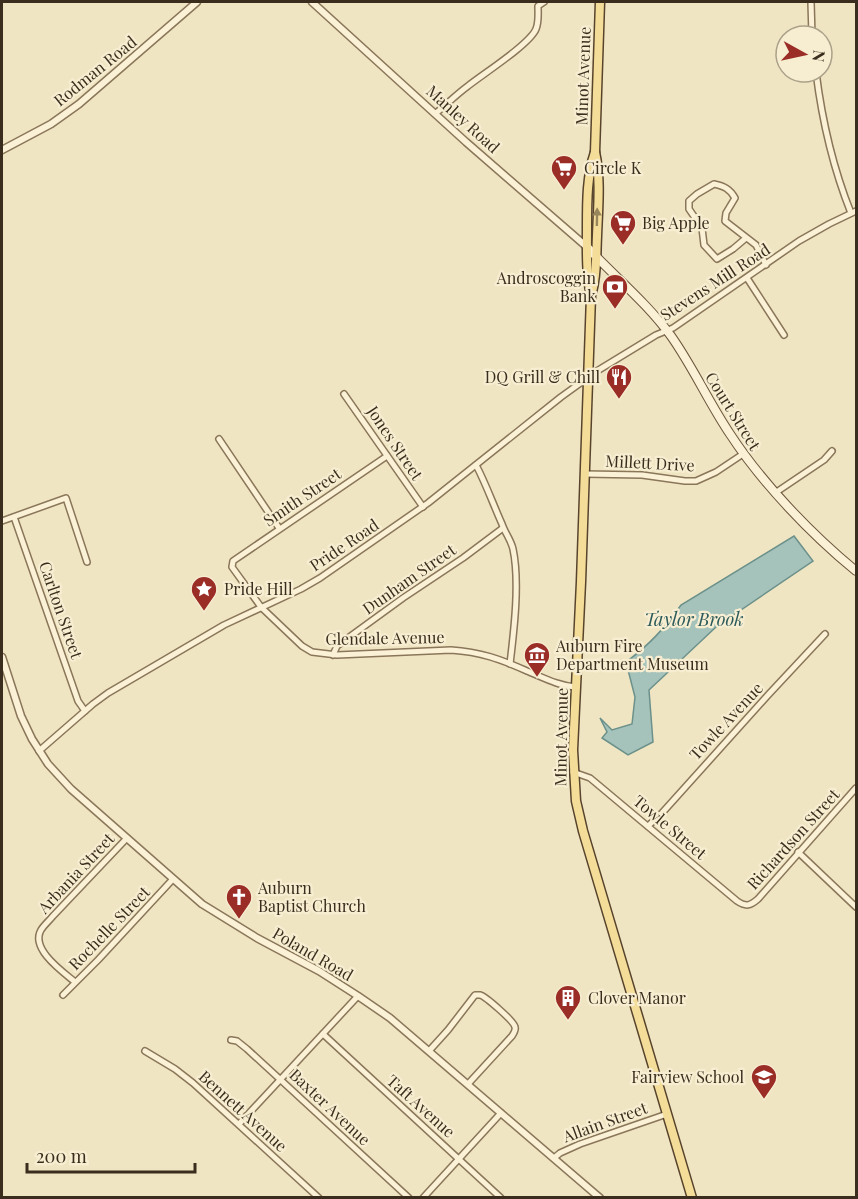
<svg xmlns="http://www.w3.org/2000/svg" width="858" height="1199" font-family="'Playfair Display',serif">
<rect width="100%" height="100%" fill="#f0e5c3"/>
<path fill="#a5c2bb" stroke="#6b918a" stroke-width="1.5" d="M794 536 813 561 716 627 649 690 653 742 628 755 602 738 607 732 600 718 612 730 632 724 635 697 626 662C649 645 664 629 681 605Z"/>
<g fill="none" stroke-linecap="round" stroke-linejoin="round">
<g stroke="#8a7659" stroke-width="8">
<g id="minor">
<polyline points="811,2 812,36"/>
<path d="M816 72C822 120 833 168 851 213"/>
<path d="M436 113C447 104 457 94 468 86 483 74 530 44 536 29 539 22 538 14 538 6L544 2"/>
<path d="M746 238 733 249 717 259 704 245 702 228 689 209V201L697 194 714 184C724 186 730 189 735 198L726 213 725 221 756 245 766 265"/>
<polyline points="747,278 784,335"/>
<polyline points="344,394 423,507"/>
<polyline points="219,439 279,528"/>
<path d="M387 456 233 561 232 567 261 607 302 646 312 652 337 655 451 650C481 652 500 659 527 671 544 678 559 686 576 687"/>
<path d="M476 465C486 484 493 504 502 524 505 533 511 540 513 549 520 582 514 630 510 664"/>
<polyline points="585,474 642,475 685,481 696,481 716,472 743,454"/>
<polyline points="775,493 824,460 832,451"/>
<polyline points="14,517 78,701 85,711"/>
<polyline points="2,521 66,498 87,562"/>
<polyline points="333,655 337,646 403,598 463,558 503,528"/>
<polyline points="39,751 93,704 108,693 224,625 301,589 320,578 428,503 561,397 597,371 656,335 673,328 799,241 829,224 856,211"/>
<path d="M573 772 590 778 737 901C746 907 750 906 758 899L856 788"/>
<polyline points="648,826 662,813 769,694 825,634"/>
<polyline points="798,852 856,907"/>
<path d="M75 982C63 972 30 949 41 930 44 925 49 921 53 916L127 838"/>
<polyline points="63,995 98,960 173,879"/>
<polyline points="323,1034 501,1198"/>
<polyline points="231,1040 237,1041 247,1049 409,1198"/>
<polyline points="145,1051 175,1069 193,1083 319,1198"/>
<path d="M429 1051 448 1030 475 995C476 995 478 995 480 995 485 996 514 1021 515 1027 516 1030 514 1033 512 1036L468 1084"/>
<polyline points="239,1124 358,996"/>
<polyline points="554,1158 560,1153 580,1144 667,1114"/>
<polyline points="423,1198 501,1113"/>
</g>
</g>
<g stroke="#8a7659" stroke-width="9">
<g id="tertiary">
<polyline points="312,2 466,142 587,247"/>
<polyline points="2,150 51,124 79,104 197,2"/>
<polyline points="2,657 21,716 32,739 48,764 71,789 202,904 257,938 319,971 358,996 390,1018 600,1198"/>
</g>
</g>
<g stroke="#6c573c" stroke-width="10">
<path id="secondary" d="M587 247C615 277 647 303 671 336 693 367 709 403 730 434 762 483 811 534 856 571"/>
</g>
<g stroke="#58442d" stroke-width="11">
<g id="primary">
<path d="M595 152C587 175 587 201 587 226 587 249 586 272 591 296L581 582 573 750 576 801 583 831 692 1198"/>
<path d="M592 292C597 274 596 255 597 236 598 208 601 179 595 152L600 2"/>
</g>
</g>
<use href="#minor" stroke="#faf1d6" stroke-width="5"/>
<use href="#tertiary" stroke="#faf1d6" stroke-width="6"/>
<use href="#secondary" stroke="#faf1d6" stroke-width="8"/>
<use href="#primary" stroke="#f4dd99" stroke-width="8"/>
</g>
<defs><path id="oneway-solid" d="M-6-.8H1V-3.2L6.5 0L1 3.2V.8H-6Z" transform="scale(1.5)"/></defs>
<use fill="#97855b" href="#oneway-solid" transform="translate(597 217) rotate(-89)"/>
<defs>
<g id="supermarket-pin" transform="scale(1.35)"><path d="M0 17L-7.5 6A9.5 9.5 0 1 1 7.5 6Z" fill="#9b2d27" stroke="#f7eed2"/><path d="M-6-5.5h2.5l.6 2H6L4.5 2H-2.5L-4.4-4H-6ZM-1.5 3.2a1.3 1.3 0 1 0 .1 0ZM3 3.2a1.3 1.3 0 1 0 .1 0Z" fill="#fff"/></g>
<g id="bank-pin" transform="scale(1.35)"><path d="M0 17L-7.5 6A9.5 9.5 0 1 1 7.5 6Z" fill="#9b2d27" stroke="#f7eed2"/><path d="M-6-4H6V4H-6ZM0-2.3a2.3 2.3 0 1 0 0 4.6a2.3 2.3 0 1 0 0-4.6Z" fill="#fff"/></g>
<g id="restaurant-pin" transform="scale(1.35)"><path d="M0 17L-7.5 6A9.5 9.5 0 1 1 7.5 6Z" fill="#9b2d27" stroke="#f7eed2"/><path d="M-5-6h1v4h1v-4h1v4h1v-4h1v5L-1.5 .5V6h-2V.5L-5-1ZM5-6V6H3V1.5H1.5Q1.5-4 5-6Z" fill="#fff"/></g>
<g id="sight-pin" transform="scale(1.35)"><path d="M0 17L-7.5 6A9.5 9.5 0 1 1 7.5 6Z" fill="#9b2d27" stroke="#f7eed2"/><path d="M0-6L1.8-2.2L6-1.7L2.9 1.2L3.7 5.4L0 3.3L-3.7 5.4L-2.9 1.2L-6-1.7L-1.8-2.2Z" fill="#fff"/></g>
<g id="museum-pin" transform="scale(1.35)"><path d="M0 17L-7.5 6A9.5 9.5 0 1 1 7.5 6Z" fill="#9b2d27" stroke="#f7eed2"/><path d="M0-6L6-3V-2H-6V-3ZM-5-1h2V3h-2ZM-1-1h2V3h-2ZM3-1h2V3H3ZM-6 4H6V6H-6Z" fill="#fff"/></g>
<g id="church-pin" transform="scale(1.35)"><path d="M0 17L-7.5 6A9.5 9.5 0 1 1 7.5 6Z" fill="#9b2d27" stroke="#f7eed2"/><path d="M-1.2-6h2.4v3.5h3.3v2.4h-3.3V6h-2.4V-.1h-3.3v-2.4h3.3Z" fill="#fff"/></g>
<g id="building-pin" transform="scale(1.35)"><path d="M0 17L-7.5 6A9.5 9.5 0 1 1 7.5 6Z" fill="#9b2d27" stroke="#f7eed2"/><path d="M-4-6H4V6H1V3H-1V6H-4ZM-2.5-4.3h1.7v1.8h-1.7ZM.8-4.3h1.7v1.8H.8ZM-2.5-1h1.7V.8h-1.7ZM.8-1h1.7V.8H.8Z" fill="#fff"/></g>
<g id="school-pin" transform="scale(1.35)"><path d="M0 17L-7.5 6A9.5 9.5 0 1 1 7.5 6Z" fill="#9b2d27" stroke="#f7eed2"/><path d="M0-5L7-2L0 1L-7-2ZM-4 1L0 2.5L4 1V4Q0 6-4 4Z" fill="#fff"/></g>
</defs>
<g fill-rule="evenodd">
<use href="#supermarket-pin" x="564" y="168"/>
<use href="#supermarket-pin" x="623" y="223"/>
<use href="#bank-pin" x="615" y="287"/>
<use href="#restaurant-pin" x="619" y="377"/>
<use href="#sight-pin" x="204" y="589"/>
<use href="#museum-pin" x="537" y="655"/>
<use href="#church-pin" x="239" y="897"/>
<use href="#building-pin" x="568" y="998"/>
<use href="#school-pin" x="764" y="1077"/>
</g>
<g text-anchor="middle" stroke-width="4.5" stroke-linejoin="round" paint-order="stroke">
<g font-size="16" fill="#3a2d1d" stroke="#f7eed2">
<text transform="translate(95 71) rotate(-39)" y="6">Rodman Road</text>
<text transform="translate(583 76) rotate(-88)" y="6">Minot Avenue</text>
<text transform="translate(463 119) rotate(42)" y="6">Manley Road</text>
<text transform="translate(715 282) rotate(-33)" y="6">Stevens Mill Road</text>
<text transform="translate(733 411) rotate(58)" y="6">Court Street</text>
<text transform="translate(395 443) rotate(56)" y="6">Jones Street</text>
<text transform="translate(650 463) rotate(3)" y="6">Millett Drive</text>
<text transform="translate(302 497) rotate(-34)" y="6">Smith Street</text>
<text transform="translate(344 545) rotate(-34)" y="6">Pride Road</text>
<text transform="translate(409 579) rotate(-35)" y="6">Dunham Street</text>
<text transform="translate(61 610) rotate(71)" y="6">Carlton Street</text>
<text transform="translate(385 638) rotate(-1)" y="6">Glendale Avenue</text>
<text transform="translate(726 721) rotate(-47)" y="6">Towle Avenue</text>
<text transform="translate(561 737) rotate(-89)" y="6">Minot Avenue</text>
<text transform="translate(670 827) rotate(40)" y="6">Towle Street</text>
<text transform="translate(793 839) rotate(-48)" y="6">Richardson Street</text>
<text transform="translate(76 873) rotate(-47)" y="6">Arbania Street</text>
<text transform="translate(109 928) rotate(-46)" y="6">Rochelle Street</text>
<text transform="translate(313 954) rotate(30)" y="6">Poland Road</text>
<text transform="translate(421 1106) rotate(42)" y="6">Taft Avenue</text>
<text transform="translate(330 1107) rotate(43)" y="6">Baxter Avenue</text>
<text transform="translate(243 1111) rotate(42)" y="6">Bennett Avenue</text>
<text transform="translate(605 1122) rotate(-20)" y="6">Allain Street</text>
</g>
<g font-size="16" fill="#3a2d1d" stroke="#f7eed2" text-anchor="start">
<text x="584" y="174">Circle K</text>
<text x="642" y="229">Big Apple</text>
<text x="596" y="284" text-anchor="end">Androscoggin<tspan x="596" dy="18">Bank</tspan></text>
<text x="600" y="383" text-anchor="end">DQ Grill &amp; Chill</text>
<text x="224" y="595">Pride Hill</text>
<text x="556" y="652">Auburn Fire<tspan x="556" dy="18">Department Museum</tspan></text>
<text x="258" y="894">Auburn<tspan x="258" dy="18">Baptist Church</tspan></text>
<text x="588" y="1004">Clover Manor</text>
<text x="744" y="1083" text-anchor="end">Fairview School</text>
</g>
<g font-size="18" font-style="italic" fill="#2c5a5a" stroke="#f7eed2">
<text x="694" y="626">Taylor Brook</text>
</g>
</g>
<rect width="858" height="1199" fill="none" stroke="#3a2d1d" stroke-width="6"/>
<g transform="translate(804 54) rotate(98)"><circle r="28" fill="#f7eed2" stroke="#aba18a" stroke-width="1.5"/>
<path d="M0-4.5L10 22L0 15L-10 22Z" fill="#9b2d27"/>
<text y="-9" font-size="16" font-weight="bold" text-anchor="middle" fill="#3a2d1d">N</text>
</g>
<path d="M27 1163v9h168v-9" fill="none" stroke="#3a2d1d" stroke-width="3"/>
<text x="36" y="1163" font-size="18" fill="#3a2d1d" stroke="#f7eed2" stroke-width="4.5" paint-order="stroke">200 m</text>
</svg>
